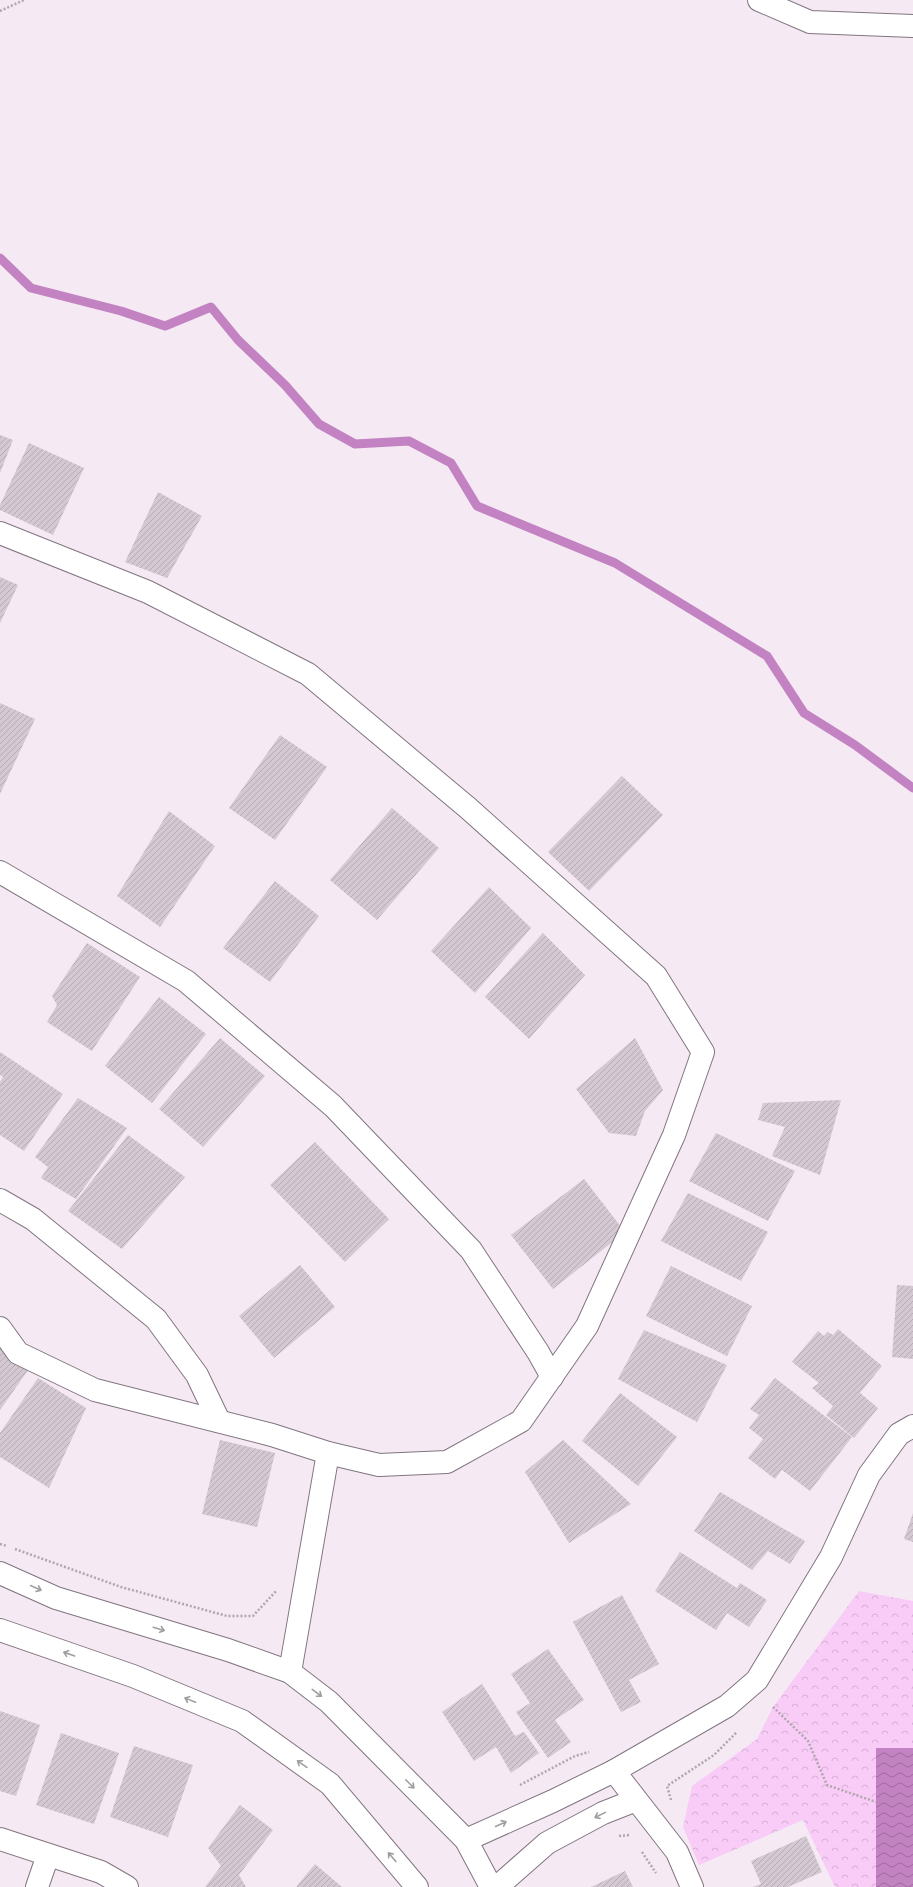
<svg xmlns="http://www.w3.org/2000/svg" width="913" height="1887" font-family="'Zilla Slab',serif">
<defs>
<pattern id="park-crowns" width="20" height="18" patternUnits="userSpaceOnUse"><rect width="20" height="18" fill="#f9ccf7"/><path d="M2 6a3 3 0 1 1 6 0M12 15a3 3 0 1 1 6 0" fill="none" stroke="#d6afd4"/></pattern>
<pattern id="water-waves" width="16" height="10" patternUnits="userSpaceOnUse"><rect width="16" height="10" fill="#c382c2"/><path d="M0 5q4-4 8 0t8 0" fill="none" stroke="#9f6a9e"/></pattern>
<pattern id="building-hatch" width="6" height="6" patternUnits="userSpaceOnUse"><rect width="6" height="6" fill="#d4c8d3"/><path d="M-1 1l2-2M0 6l6-6M5 7l2-2" fill="none" stroke="#b6acb5"/></pattern>
</defs>
<rect width="100%" height="100%" fill="#f5e9f4"/>
<polygon fill="url(#park-crowns)" points="859,1591 913,1601 913,1887 835,1887 803,1820 699,1865 683,1827 692,1786 757,1739 773,1707"/>
<rect fill="url(#water-waves)" x="876" y="1748" width="37" height="139"/>
<g fill="none" stroke-linecap="round" stroke-linejoin="round">
<polyline stroke="#c382c2" stroke-width="9" points="0,258 31,288 121,311 165,326 211,307 238,340 285,385 319,424 355,444 409,441 451,463 477,506 615,563 767,656 804,713 855,745 913,788"/>
</g>
<g fill="url(#building-hatch)">
<polygon points="0,435 13,440 0,473"/>
<polygon points="29,443 84,468 53,535 0,510 0,505"/>
<polygon points="158,492 202,516 167,578 125,562"/>
<polygon points="0,577 18,585 0,623"/>
<polygon points="0,703 35,719 0,794"/>
<polygon points="280,735 327,767 275,840 229,808"/>
<polygon points="622,776 663,815 589,891 548,852"/>
<polygon points="392,808 439,848 377,920 330,880"/>
<polygon points="169,811 215,846 160,927 117,896"/>
<polygon points="275,881 319,916 270,982 223,948"/>
<polygon points="489,887 531,928 475,993 431,951"/>
<polygon points="543,933 585,975 529,1039 485,997"/>
<polygon points="87,943 140,977 92,1051 47,1022 57,1005 52,996"/>
<polygon points="159,997 206,1034 152,1103 105,1066"/>
<polygon points="220,1038 265,1076 203,1147 159,1109"/>
<polygon points="635,1038 663,1090 645,1111 636,1136 609,1133 576,1089"/>
<polygon points="0,1052 63,1094 24,1151 0,1135 0,1082 3,1077 0,1075"/>
<polygon points="78,1098 127,1128 76,1199 41,1178 48,1167 35,1157"/>
<polygon points="841,1100 820,1175 772,1156 785,1127 758,1120 763,1103"/>
<polygon points="716,1133 795,1171 768,1221 689,1181"/>
<polygon points="128,1135 185,1177 122,1249 68,1211"/>
<polygon points="315,1142 389,1219 345,1262 270,1185"/>
<polygon points="584,1179 625,1232 553,1289 511,1235"/>
<polygon points="688,1193 768,1232 741,1281 661,1241"/>
<polygon points="300,1265 335,1307 274,1358 239,1316"/>
<polygon points="671,1266 752,1306 727,1356 646,1316"/>
<polygon points="897,1285 913,1286 913,1359 892,1357"/>
<polygon points="838,1329 882,1366 860,1393 878,1408 854,1438 826,1415 833,1406 812,1388 819,1383 792,1362 818,1331 824,1336 828,1332 833,1335"/>
<polygon points="644,1330 727,1365 697,1422 618,1379"/>
<polygon points="0,1339 29,1369 0,1410"/>
<polygon points="38,1378 86,1408 49,1488 0,1457 0,1433"/>
<polygon points="775,1378 852,1437 810,1491 782,1470 775,1479 748,1458 763,1439 749,1428 759,1415 750,1409"/>
<polygon points="620,1393 677,1437 638,1486 582,1441"/>
<polygon points="220,1440 275,1453 257,1527 202,1514"/>
<polygon points="563,1440 631,1504 569,1543 525,1472"/>
<polygon points="720,1492 805,1541 790,1564 768,1551 752,1570 694,1531"/>
<polygon points="913,1513 913,1542 904,1539"/>
<polygon points="680,1552 737,1588 740,1583 767,1600 749,1627 727,1613 716,1630 655,1591"/>
<polygon points="622,1595 659,1664 629,1680 641,1702 621,1712 573,1622"/>
<polygon points="548,1649 584,1700 555,1720 571,1742 548,1758 516,1712 530,1703 511,1674"/>
<polygon points="482,1684 515,1736 524,1732 539,1753 511,1773 496,1747 474,1761 442,1712"/>
<polygon points="0,1711 40,1725 16,1796 0,1791"/>
<polygon points="61,1733 119,1753 94,1824 36,1805"/>
<polygon points="134,1746 193,1765 168,1837 110,1817"/>
<polygon points="240,1805 273,1830 239,1875 246,1887 205,1887 221,1866 208,1848"/>
<polygon points="806,1836 822,1872 788,1887 753,1887 761,1884 751,1861"/>
<polygon points="315,1864 342,1887 296,1887"/>
<polygon points="625,1871 633,1887 591,1887"/>
</g>
<g fill="none" stroke-linecap="round" stroke-linejoin="round">
<g stroke="#807580" stroke-width="24">
<g id="minor">
<polyline points="759,0 810,22 913,26"/>
<polyline points="0,533 148,592 308,674 468,808 656,976 703,1052 674,1135 587,1326 521,1421 447,1462 379,1465 328,1453 272,1435 95,1390 18,1353 0,1328"/>
<polyline points="0,872 186,981 333,1106 471,1250 538,1352 552,1377"/>
<polyline points="0,1200 33,1219 156,1319 197,1375 219,1421"/>
<polyline points="0,1573 56,1598 228,1650 290,1672 329,1702 466,1840 491,1887"/>
<polyline points="0,1630 133,1676 242,1721 330,1784 417,1887"/>
<polyline points="290,1672 328,1453"/>
<polyline points="0,1839 101,1872 127,1887"/>
<polyline points="466,1840 553,1801 614,1771"/>
<polyline points="37,1887 48,1855"/>
<polyline points="497,1887 547,1843 603,1813 636,1800"/>
<polyline points="692,1887 677,1852 614,1771 727,1706 757,1680 831,1557 869,1475 899,1434 913,1426"/>
</g>
</g>
<g stroke="#afa6ae" stroke-width="2.5" stroke-dasharray="2 2" stroke-linecap="butt">
<polyline points="0,11 24,0"/>
<polyline points="0,1544 7,1546"/>
<polyline points="15,1549 121,1587 227,1616 253,1616 277,1590"/>
<polyline points="773,1707 808,1741 827,1785 876,1802"/>
<polyline points="520,1785 575,1756 589,1752"/>
<polyline points="671,1800 667,1786 714,1755 737,1732"/>
<polyline points="619,1836 630,1835"/>
<polyline points="642,1852 656,1873"/>
</g>
<use href="#minor" stroke="#fff" stroke-width="22"/>
</g>
<defs><path id="oneway-shaft" d="M-6 0H5M1.5-3L5.5 0L1.5 3" fill="none" stroke-width="1.6" stroke-linecap="round" stroke-linejoin="round"/></defs>
<g stroke="#a09ea0">
<use href="#oneway-shaft" transform="translate(36 1588) rotate(24)"/>
<use href="#oneway-shaft" transform="translate(159 1629) rotate(17)"/>
<use href="#oneway-shaft" transform="translate(69 1654) rotate(-161)"/>
<use href="#oneway-shaft" transform="translate(317 1693) rotate(37)"/>
<use href="#oneway-shaft" transform="translate(190 1700) rotate(-158)"/>
<use href="#oneway-shaft" transform="translate(302 1764) rotate(-145)"/>
<use href="#oneway-shaft" transform="translate(410 1784) rotate(45)"/>
<use href="#oneway-shaft" transform="translate(600 1815) rotate(154)"/>
<use href="#oneway-shaft" transform="translate(501 1824) rotate(-24)"/>
<use href="#oneway-shaft" transform="translate(392 1857) rotate(-130)"/>
</g>
</svg>
